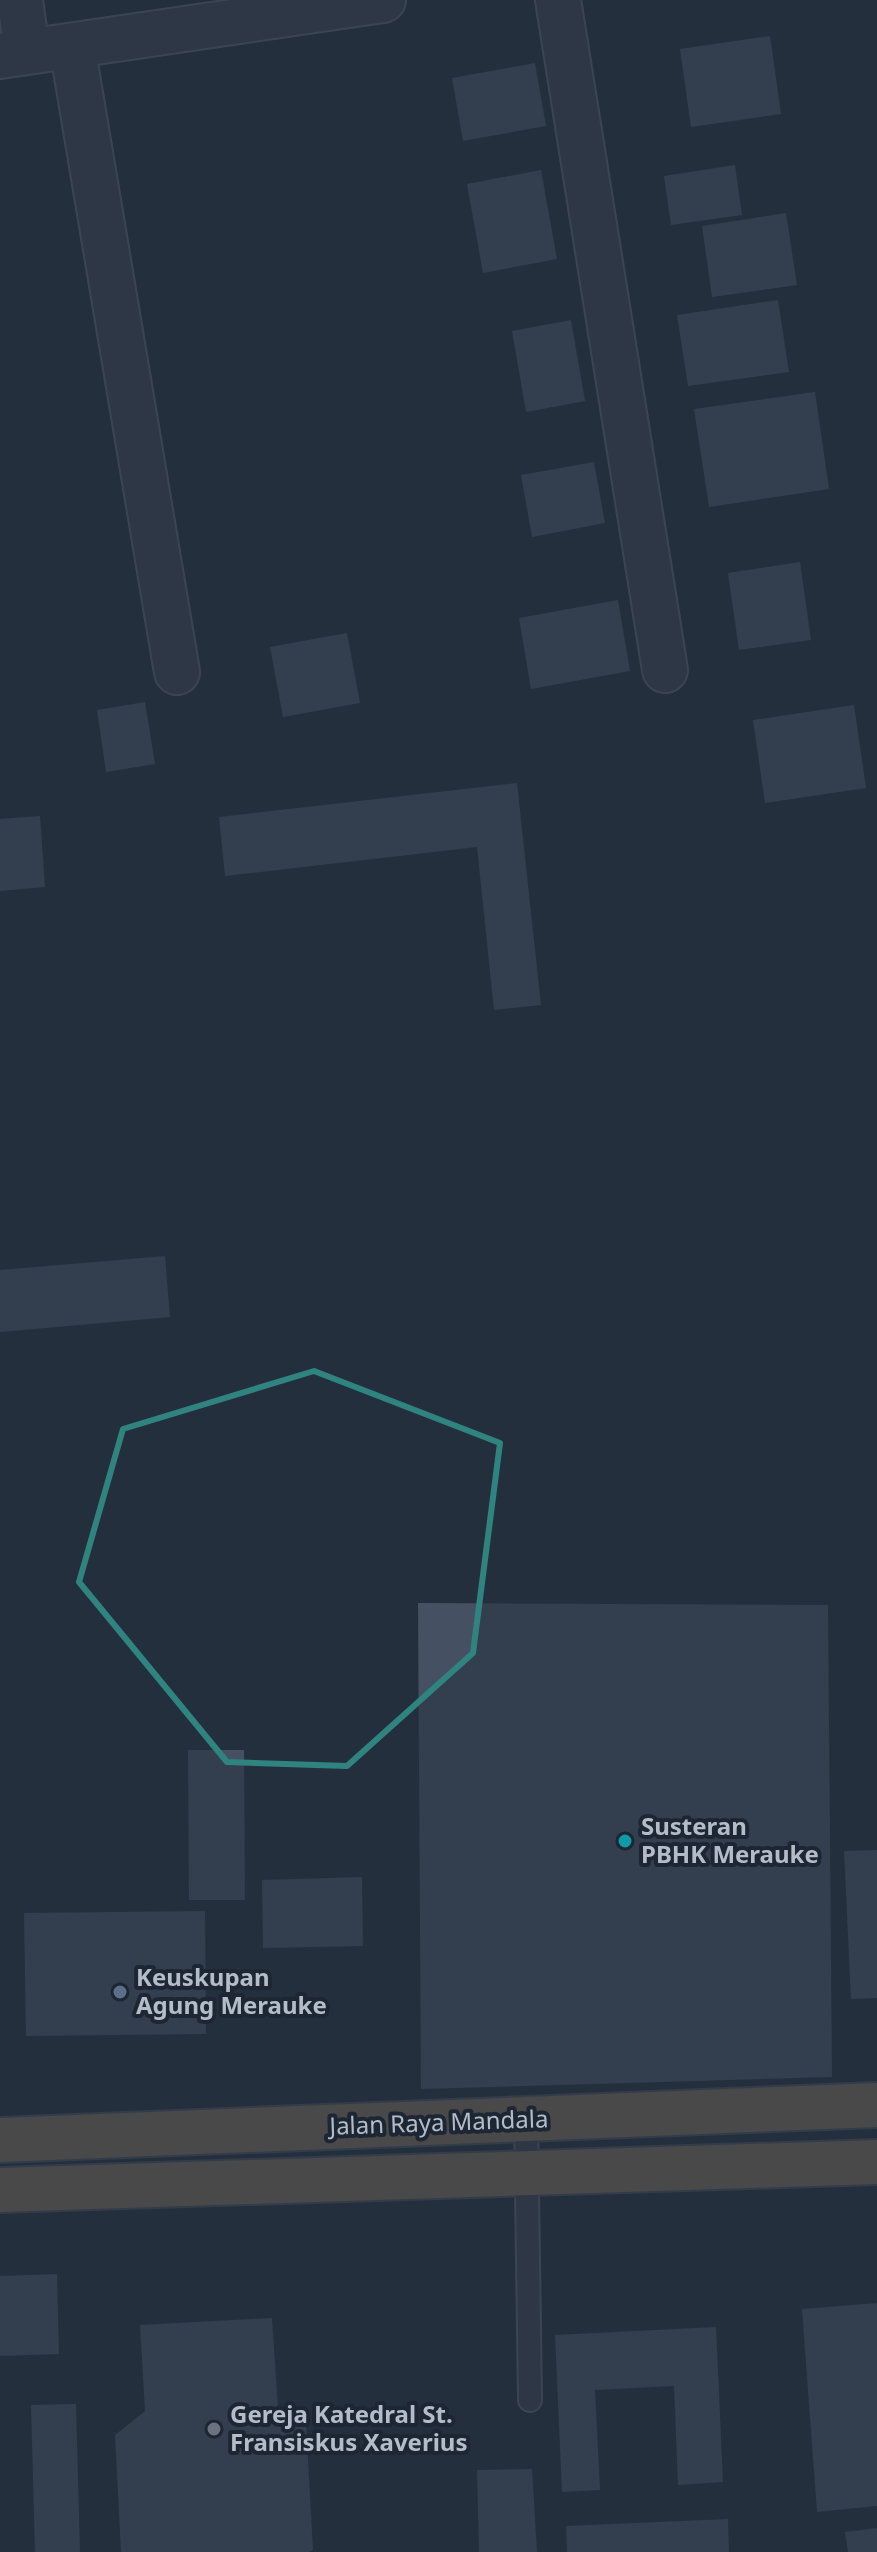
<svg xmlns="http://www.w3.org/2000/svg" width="877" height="2552" font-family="'Noto Sans',sans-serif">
<rect width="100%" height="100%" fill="#242f3e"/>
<g fill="#455162">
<polygon points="770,36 781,114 691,127 680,49"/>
<polygon points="535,63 546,126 463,141 452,78"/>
<polygon points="735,165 742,215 671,225 664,176"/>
<polygon points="541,170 557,259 483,273 467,184"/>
<polygon points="786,213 797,285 712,297 702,226"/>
<polygon points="778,300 789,372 688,386 677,315"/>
<polygon points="571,320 585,401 526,412 512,331"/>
<polygon points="815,392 829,489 709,507 694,409"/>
<polygon points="594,462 605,523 532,537 521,475"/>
<polygon points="800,562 811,640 739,650 728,573"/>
<polygon points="618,600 630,671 531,689 519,618"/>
<polygon points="347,633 360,703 283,717 270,647"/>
<polygon points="145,702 155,764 106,772 97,710"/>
<polygon points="854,705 866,788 765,803 753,720"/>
<polygon points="517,783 541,1005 494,1010 477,847 225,876 219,817"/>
<polygon points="40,816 45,887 0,891 0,819"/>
<polygon points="165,1256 170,1317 0,1332 0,1270"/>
<polygon points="418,1603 828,1605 832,2077 421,2089"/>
<polygon points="188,1750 244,1750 245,1900 189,1900"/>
<polygon points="877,1850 877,1998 851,1999 844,1851"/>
<polygon points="362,1877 363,1946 263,1948 262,1880"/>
<polygon points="205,1911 206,2034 26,2036 24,1913"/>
<polygon points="57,2274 59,2354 0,2356 0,2276"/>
<polygon points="877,2303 877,2506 817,2512 802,2309"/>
<polygon points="272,2318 278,2408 306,2423 313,2550 309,2552 121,2552 115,2435 145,2411 140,2325"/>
<polygon points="716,2327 723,2482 678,2485 674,2386 595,2390 600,2490 562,2492 555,2335"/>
<polygon points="76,2404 80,2552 35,2552 31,2405"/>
<polygon points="532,2469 537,2552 479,2552 477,2470"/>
<polygon points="728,2519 729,2552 567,2552 566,2526"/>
<polygon points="877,2528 877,2552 848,2552 845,2532"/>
</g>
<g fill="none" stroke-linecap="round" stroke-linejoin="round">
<g stroke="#565f6c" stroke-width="26">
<polyline id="lane" points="526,2120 530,2400"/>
</g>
<g stroke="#565f6c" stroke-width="48">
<g id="street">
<polyline points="20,0 27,51"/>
<polyline points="558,0 665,670"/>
<polyline points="72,46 177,672"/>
<polyline points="0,56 383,0"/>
</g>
</g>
<g stroke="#434c59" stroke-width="48">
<g id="highway">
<polyline points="0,2140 877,2105"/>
<polyline points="0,2190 877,2162"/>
</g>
</g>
<use href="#lane" stroke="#38414e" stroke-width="22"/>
<use href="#street" stroke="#38414e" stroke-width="44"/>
<use href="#highway" stroke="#746855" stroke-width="44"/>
</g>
<path d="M0 0H877V2552H0ZM314 1371 500 1443 473 1653 347 1766 227 1762 79 1582 123 1429Z" fill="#242f3e" fill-opacity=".55" fill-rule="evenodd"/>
<path fill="none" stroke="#308480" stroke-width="6" stroke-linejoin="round" d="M314 1371 500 1443 473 1653 347 1766 227 1762 79 1582 123 1429Z"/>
<circle fill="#0f9aa8" stroke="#1d2633" stroke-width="3" cx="625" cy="1841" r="8"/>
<circle fill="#5c6f8a" stroke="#1d2633" stroke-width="3" cx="120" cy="1992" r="8"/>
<circle fill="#6b7280" stroke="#1d2633" stroke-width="3" cx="214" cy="2429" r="8"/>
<g text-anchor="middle" stroke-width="8" stroke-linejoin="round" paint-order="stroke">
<g font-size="24" font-weight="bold" fill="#b4bcc9" stroke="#1d2633" text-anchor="start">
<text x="641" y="1835">Susteran<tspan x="641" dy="28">PBHK Merauke</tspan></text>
<text x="136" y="1986">Keuskupan<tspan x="136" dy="28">Agung Merauke</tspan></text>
<text x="230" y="2423">Gereja Katedral St.<tspan x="230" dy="28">Fransiskus Xaverius</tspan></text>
</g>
<g font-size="24" fill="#b4bcc9" stroke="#1d2633">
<text transform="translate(439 2123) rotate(-2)" y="8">Jalan Raya Mandala</text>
</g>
</g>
</svg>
